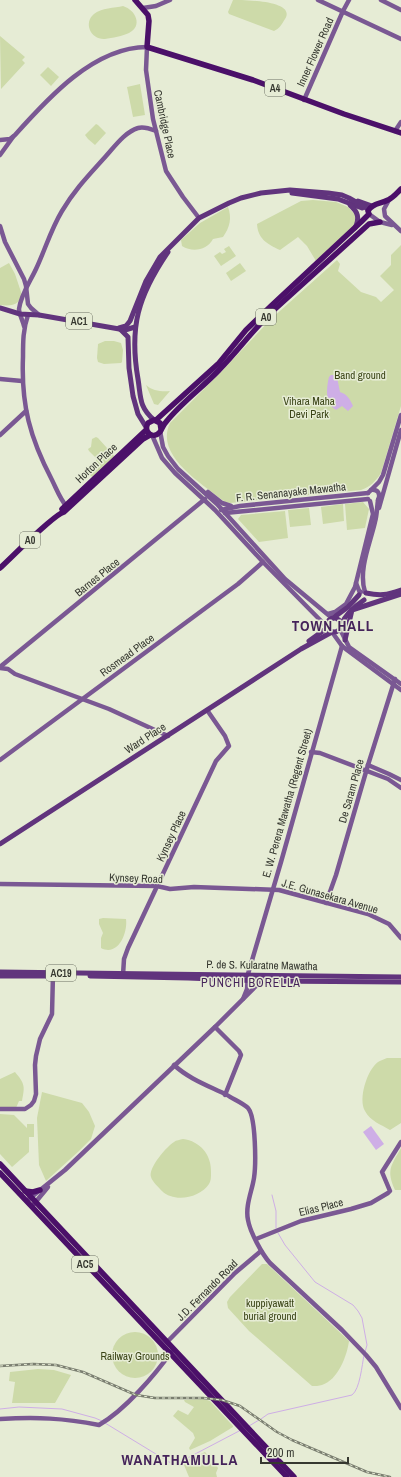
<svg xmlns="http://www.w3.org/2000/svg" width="401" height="1477" font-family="'Archivo Narrow',sans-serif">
<rect width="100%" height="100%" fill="#e6ecd5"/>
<g fill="#cddaa9">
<path d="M233 0C242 0 297 0 285 19 282 24 279 29 274 31L229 14 228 12Z"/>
<path d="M123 6C136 10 143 26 129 33 123 36 112 38 105 39 91 40 83 23 94 14 101 8 115 8 123 6Z"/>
<polygon points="0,36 25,57 22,60 25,63 1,89"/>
<polygon points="48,67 59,77 51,86 40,75"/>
<polygon points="140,84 145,115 133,117 127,87"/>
<polygon points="96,124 98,125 106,133 95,145 88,139 85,135"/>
<path d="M313 200 336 202 348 207 356 216V224L316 261 307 246 298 237 280 250C267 244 258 239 257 224L301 201Z"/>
<path d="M228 207C232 218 230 227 223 237L213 239C207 250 193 253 182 246L181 240 200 223Z"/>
<path d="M401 245V406L381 473C376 481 370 487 361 490L230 503 225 502C203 484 154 456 170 423L224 369 271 319 337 260 340 264 338 271 361 292 376 297 381 302 394 290 380 276 391 265V255Z"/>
<polygon points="229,246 236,256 221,266 214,256 220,252 222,254 226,252 224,249"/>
<path d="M9 263 15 274 22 295C19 306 10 306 0 305V268Z"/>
<polygon points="240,263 246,271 231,281 226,273"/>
<polygon points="105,341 114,341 121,343 123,350 122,362 121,363 104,364 98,362 97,358 98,344"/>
<path d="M146 385C152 391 163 392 170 391L158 405 154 404Z"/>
<polygon points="96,437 98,438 116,458 94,478 88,474 86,468 94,463 97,459 89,451 88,449 91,447 92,439"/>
<polygon points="363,502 369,509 365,528 347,530 345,504"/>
<polygon points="343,504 344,521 323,524 321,507"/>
<polygon points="309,508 311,525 290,527 288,510"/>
<polygon points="285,511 288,538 259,542 238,519 241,515"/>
<path d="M103 918 126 919C128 933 118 957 101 948V938L103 933 99 924V919Z"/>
<path d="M387 1058H401V1123L390 1130C382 1125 370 1121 365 1111 358 1099 367 1070 378 1062 381 1060 385 1059 387 1058Z"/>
<path d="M15 1072C25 1084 25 1086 22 1101H19L16 1108H0V1079Z"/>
<polygon points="42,1092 82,1103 89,1112 95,1126 91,1139 79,1151 46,1181 39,1165 37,1118"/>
<polygon points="0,1114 14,1115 27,1128 27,1124 34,1124 34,1137 29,1137 29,1152 12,1167 0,1154"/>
<path d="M183 1139C200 1141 212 1155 211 1173 211 1177 211 1181 209 1184 200 1198 174 1203 162 1191 159 1188 152 1181 151 1177 148 1168 167 1146 174 1142 176 1140 180 1140 183 1139Z"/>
<path d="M401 1148V1190H395C386 1170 391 1166 401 1148Z"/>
<path d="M267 1264 349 1341C347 1356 338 1380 322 1385 319 1386 315 1386 312 1386L249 1331 228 1308 227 1302 230 1297 262 1264Z"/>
<circle cx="135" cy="1355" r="23"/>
<polygon points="38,1369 54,1370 71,1375 55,1403 12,1403 15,1382 9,1381 10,1372"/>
<polygon points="204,1399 210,1401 233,1426 233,1427 210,1441 190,1450 189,1448 195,1438 193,1433 173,1416 178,1410 188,1415 194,1407 185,1402 184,1400"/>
<polygon points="205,1452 218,1468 216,1473 217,1477 189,1477 184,1465 184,1462"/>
</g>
<g fill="#ceaee6">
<path d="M331 375H334L337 377 340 392C347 394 350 399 353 406L348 411 342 406 336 410C335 409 333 408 331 406 325 400 327 384 329 377Z"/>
<polygon points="371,1126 384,1144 376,1150 363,1132"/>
</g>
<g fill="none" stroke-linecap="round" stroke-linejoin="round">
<g stroke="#ceaee6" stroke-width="1">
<polyline points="272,1195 276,1211 276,1228"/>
<polyline points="278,1233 285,1245 315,1282 353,1305 358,1311 362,1318 367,1345 365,1352"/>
<polyline points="0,1409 19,1407 62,1409 95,1418 102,1421"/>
<path d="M261 1419 268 1414 352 1395C360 1389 362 1365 364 1355"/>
<polyline points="105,1423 169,1462 176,1464 241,1430"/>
<polyline points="249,1426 259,1420"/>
</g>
<g stroke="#7a5893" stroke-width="4.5">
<polyline points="318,0 401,39"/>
<polyline points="381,0 401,10"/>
<polyline points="143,8 156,6 170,0"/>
<polyline points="304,100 343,11 349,0"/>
<polyline points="395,131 401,122"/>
<path d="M0 140 10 139 15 135C48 98 94 47 147 47L146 70 153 119 166 171 183 197 199 218"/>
<polyline points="0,155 13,137"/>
<polyline points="389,200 384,209 385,216 401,231"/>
<polyline points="369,214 380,222 392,225"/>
<polyline points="0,226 5,242 24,279 26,286 28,304 31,308 39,315"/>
<path d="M28 315C23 329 23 342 23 357 21 405 30 438 52 480 57 490 60 499 67 507"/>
<path d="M24 326C23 321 19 314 19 309 21 294 30 282 36 269 45 250 51 229 62 211 75 189 90 174 106 156 115 146 125 132 138 128 144 126 151 129 156 131"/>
<polyline points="0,379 22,381"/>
<polyline points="160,431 163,447 168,456 178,469 217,504 285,579 332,618"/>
<polyline points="0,435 26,411"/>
<polyline points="152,435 162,458 175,473 215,510 263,562 326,626"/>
<path d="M371 490C378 489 381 494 378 500"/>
<polyline points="208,492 222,503 231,506"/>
<polyline points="368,493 379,482 383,475 401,415"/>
<polyline points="379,508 401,430"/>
<polyline points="221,510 240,506 368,493"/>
<polyline points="225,513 368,499"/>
<polyline points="356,583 360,593 361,592"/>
<path d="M365 592C358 570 370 544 375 522 377 515 377 507 378 500"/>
<polyline points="328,614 335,612 346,604 355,587 373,514 370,501"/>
<polyline points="340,629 349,647 401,684"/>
<polyline points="332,632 342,646 347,650 401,690"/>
<polyline points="0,667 205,499"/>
<polyline points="0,668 8,669 15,674 109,709 168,736"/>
<polyline points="311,752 320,753 388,779 401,788"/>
<polyline points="0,760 238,584 263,562"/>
<polyline points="368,765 389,774 401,780"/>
<polyline points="0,884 157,886 170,889 194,887 279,890 368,914 389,924 401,938"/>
<polyline points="326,903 336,875 368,765 395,679"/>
<polyline points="123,975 124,959 128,948 216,761 229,746 225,736 207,710"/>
<polyline points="243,999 247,989 248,974 281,862 342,646"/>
<polyline points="215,1027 239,1051 241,1055 225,1095"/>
<path d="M174 1065C189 1079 209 1086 227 1095 233 1099 243 1103 248 1108 256 1117 256 1165 254 1178 252 1191 245 1206 248 1220 250 1232 262 1254 270 1263L342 1330 366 1355 376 1367 401 1408"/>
<polyline points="0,1109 25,1109 31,1105 34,1101 36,1094 35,1065 36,1056 40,1039 52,1014 53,974"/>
<polyline points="29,1199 65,1170 215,1027 255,987 264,981"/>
<polyline points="34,1204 48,1187"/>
<polyline points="256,1239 301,1221 351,1209 371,1203 388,1193 390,1191 382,1172 401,1142"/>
<polyline points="167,1342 235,1273 261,1251"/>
<path d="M0 1419C37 1417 63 1418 99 1425 125 1410 155 1375 172 1351"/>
</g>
<g stroke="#61347d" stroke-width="5">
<polyline points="292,193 338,199 362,208"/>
<polyline points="358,201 372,206"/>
<path d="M350 205C358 212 360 218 355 228"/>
<polyline points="0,308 20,314 39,315 125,330 135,327"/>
<polyline points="119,328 126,326 130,321 146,281 160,257 199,218 229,203 241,198 261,193 290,190 328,193 342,195 349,198 368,209"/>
<polyline points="120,329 128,337 129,368 133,396 138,414 146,427"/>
<path d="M154 420C139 407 141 398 138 379 129 327 138 296 168 252"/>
<path d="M366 593C381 596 386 595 401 590"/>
<circle cx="334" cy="625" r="7"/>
<polyline points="333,618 348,607 359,595"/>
<path d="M341 625C345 615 355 606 364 600"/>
<polyline points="345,640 352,610 401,594"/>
<polyline points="309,641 327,628"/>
<polyline points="0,844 301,649 332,632"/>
<polyline points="0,972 401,977"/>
<polyline points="0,976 68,976"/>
<polyline points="90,976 188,978 265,981 401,982"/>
</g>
<g stroke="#4b1069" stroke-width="5.5">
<polyline points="135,0 148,15 149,21 147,47 253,80 344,114 401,133"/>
<path d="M156 420 219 363 246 330 271 306 361 222 369 214 368 211C372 203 381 204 388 200 393 198 397 193 401 189"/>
<path d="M161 429 160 423 154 420 148 423C143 432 153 440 160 432 162 429 163 425 166 422 181 403 202 388 219 370 238 351 254 328 275 309L369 224 380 222"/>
<polyline points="62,509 146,430"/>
<path d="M0 568C10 559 54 514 64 512L143 439 150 435"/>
<polyline points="0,1164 294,1477"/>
<polyline points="0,1173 287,1477"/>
<polyline points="25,1191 33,1192 40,1190"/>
</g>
<g stroke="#7a7e70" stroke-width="2.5">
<polyline id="rail" points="0,1366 33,1364 56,1365 83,1372 136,1395 155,1398 203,1398 222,1400 240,1406 277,1432 292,1440 367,1472 390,1477"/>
</g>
<use href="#rail" stroke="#e6ecd5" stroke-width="1" stroke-dasharray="3" stroke-linecap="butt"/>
</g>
<g text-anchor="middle" stroke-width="3" stroke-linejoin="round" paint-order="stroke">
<g fill="#e6ecd5" stroke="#6b6e62" stroke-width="1">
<rect x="265" y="80" width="20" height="16" rx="3"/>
<rect x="256" y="309" width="20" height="16" rx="3"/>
<rect x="66" y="313" width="26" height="16" rx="3"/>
<rect x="20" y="532" width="20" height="16" rx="3"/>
<rect x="46" y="965" width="30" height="16" rx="3"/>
<rect x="72" y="1256" width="26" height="16" rx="3"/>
</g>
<g font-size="10" font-weight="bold" fill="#363830">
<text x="275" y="92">A4</text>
<text x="266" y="321">A0</text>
<text x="79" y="325">AC1</text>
<text x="30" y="544">A0</text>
<text x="61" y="977">AC19</text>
<text x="85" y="1268">AC5</text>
</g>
<g font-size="11" fill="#363830" stroke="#e6ecd5">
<text transform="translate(315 52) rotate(-66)" y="4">Inner Flower Road</text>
<text transform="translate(165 124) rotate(78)" y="4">Cambridge Place</text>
<text transform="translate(96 463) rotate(-43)" y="4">Horton Place</text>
<text transform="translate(291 492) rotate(-6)" y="4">F. R. Senanayake Mawatha</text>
<text transform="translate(97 577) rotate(-39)" y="4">Barnes Place</text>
<text transform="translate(127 655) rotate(-36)" y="4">Rosmead Place</text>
<text transform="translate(145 738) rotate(-33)" y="4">Ward Place</text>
<text transform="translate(351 791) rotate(-74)" y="4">De Saram Place</text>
<text transform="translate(287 803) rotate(-74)" y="4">E. W. Perera Mawatha (Regent Street)</text>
<text transform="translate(171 836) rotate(-65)" y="4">Kynsey Place</text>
<text transform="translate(136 878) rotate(2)" y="4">Kynsey Road</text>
<text transform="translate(330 896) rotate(16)" y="4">J.E. Gunasekara Avenue</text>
<text transform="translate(262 965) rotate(1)" y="4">P. de S. Kularatne Mawatha</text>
<text transform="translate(321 1207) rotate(-14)" y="4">Elias Place</text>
<text transform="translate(207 1290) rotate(-45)" y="4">J.D. Fernando Road</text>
</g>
<g font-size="11" fill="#394315" stroke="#e6ecd5">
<text x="360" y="379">Band ground</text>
<text x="309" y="405">Vihara Maha<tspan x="309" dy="13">Devi Park</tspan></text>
<text x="270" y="1307">kuppiyawatt<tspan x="270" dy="13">burial ground</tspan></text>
<text x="135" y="1360">Railway Grounds</text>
</g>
<g font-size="12" letter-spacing="1" fill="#45235a" stroke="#e6ecd5">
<text x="251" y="987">PUNCHI BORELLA</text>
</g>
<g font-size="15" font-weight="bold" letter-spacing="1" fill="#45235a" stroke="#e6ecd5">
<text x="333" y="631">TOWN HALL</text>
<text x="180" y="1465">WANATHAMULLA</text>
</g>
</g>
<path d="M261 1457v6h87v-6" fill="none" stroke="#363830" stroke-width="2"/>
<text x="267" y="1457" font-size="12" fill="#363830" stroke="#e6ecd5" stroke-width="3" paint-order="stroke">200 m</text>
</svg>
